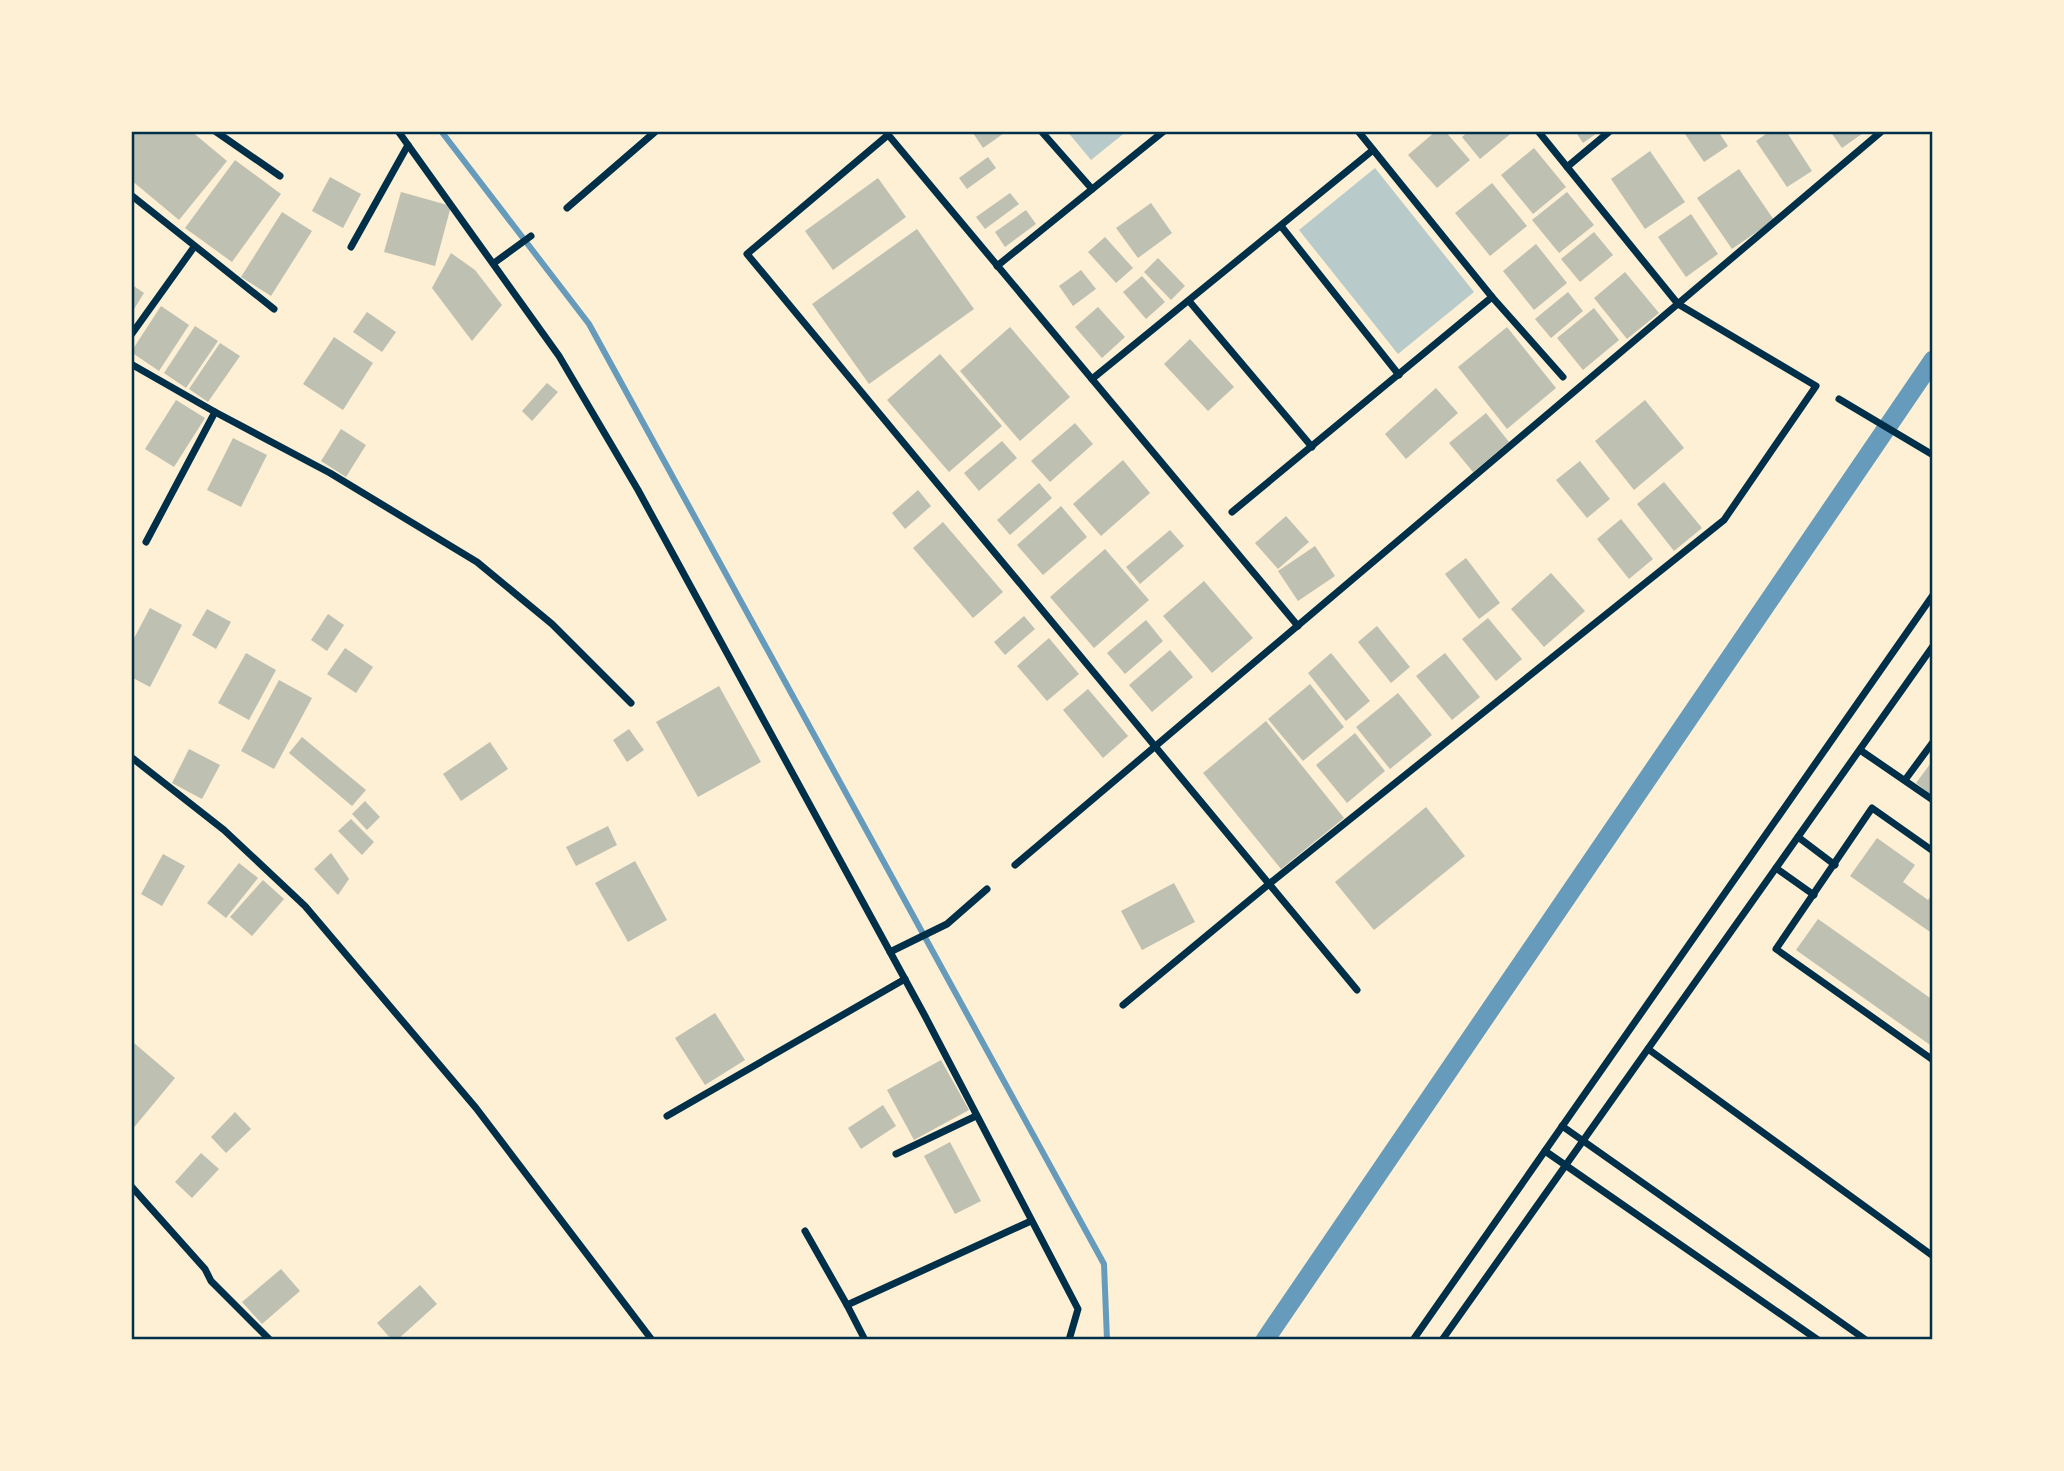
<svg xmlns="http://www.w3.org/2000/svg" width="2064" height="1471" font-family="'Nunito Sans',sans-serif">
<rect width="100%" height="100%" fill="#fdf0d5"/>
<g fill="#b9caca">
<polygon points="1067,131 1127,131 1091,160"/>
<polygon points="1375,168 1474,292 1398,354 1299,230"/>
</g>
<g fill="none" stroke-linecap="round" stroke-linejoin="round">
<polyline stroke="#669bbc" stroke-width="6" points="441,131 589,324 1104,1264 1107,1340"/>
<polyline stroke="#669bbc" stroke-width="19" points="1265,1340 1933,360"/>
</g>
<g fill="#bec0b2">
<polygon points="131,131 191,131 227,161 179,220 131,180"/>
<polygon points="976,131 1007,131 983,148 973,133"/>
<polygon points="1436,131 1445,131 1470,160 1437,188 1408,155"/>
<polygon points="1469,131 1514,131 1480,159 1462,137"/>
<polygon points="1575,131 1600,131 1583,143"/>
<polygon points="1683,131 1718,131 1728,146 1704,162"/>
<polygon points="1770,131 1786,131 1812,171 1787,187 1756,141"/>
<polygon points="1830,131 1866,131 1842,148"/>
<polygon points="1534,148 1566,187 1533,214 1501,175"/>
<polygon points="1650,151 1685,202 1645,229 1611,179"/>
<polygon points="988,157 996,168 967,189 959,178"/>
<polygon points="235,160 281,194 232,262 185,228"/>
<polygon points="1739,169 1774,220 1732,249 1697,198"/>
<polygon points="330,177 361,194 343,228 312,211"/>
<polygon points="878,178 906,217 833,270 805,231"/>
<polygon points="1492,183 1527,226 1490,256 1455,213"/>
<polygon points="401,192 451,206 435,266 384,252"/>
<polygon points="1567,192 1594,225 1559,253 1532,220"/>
<polygon points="1010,193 1019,204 985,229 976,217"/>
<polygon points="1151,203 1172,233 1138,258 1116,228"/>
<polygon points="1026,210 1036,224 1005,247 995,232"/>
<polygon points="282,212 312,231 271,296 241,277"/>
<polygon points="1691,214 1718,254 1686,277 1658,237"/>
<polygon points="917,229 974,309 869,384 812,304"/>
<polygon points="1594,232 1613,255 1580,282 1561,259"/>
<polygon points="1105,237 1133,268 1116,283 1088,252"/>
<polygon points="1536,244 1567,283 1534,310 1503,271"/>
<polygon points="451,253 475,270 502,305 472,341 432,288"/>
<polygon points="1158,258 1185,286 1171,300 1144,272"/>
<polygon points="1081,270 1096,289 1073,306 1059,286"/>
<polygon points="1625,272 1659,313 1627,339 1594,298"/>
<polygon points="1142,276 1165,302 1146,319 1123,292"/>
<polygon points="131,284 144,293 131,314"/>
<polygon points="1568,292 1583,311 1551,338 1535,319"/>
<polygon points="161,306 189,325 159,371 131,352"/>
<polygon points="1098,307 1125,337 1102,358 1075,327"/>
<polygon points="1594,308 1619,340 1583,370 1557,338"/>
<polygon points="367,312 396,332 382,352 353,332"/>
<polygon points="195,326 218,341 186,388 164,373"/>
<polygon points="1010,327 1070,397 1020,441 960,371"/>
<polygon points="1507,327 1556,388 1507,429 1458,367"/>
<polygon points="334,337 373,363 343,410 303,384"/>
<polygon points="1190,339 1234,387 1208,411 1164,364"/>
<polygon points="220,343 240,356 208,402 189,389"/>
<polygon points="940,354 1002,426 949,472 887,400"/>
<polygon points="547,383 558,392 532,421 522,411"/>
<polygon points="1436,388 1458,413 1406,459 1385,434"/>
<polygon points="176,400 205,418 174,467 145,449"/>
<polygon points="1645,400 1684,448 1634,490 1595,441"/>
<polygon points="1486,413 1509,442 1473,472 1449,443"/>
<polygon points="1075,423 1093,444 1050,482 1031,461"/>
<polygon points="341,429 366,445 346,477 321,461"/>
<polygon points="233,438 267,455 241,507 207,490"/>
<polygon points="1002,441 1017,458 979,491 964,473"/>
<polygon points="1123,460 1150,493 1101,536 1073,504"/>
<polygon points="1580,461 1610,499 1587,518 1556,480"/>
<polygon points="1664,482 1702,528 1674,551 1637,504"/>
<polygon points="1039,483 1052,498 1010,535 997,520"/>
<polygon points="918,490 931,506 905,529 892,513"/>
<polygon points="1061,506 1087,537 1043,575 1017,545"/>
<polygon points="1286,516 1309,542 1278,569 1255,543"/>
<polygon points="1621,519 1653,559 1629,579 1597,539"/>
<polygon points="943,522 1003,592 973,618 913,548"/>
<polygon points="1170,530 1184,546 1140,584 1126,567"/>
<polygon points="1315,546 1335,576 1298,601 1278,571"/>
<polygon points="1105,549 1149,600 1094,648 1050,597"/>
<polygon points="1466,558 1500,603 1479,619 1445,574"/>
<polygon points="1551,573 1585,611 1544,647 1511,609"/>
<polygon points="1204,581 1253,638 1212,673 1163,616"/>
<polygon points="150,608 182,625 150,687 131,677 131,644"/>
<polygon points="207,609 231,622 216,649 192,635"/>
<polygon points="328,614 344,625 327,651 311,640"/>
<polygon points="1024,616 1035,629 1005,655 994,642"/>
<polygon points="1488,618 1522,659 1496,681 1462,639"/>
<polygon points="1146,620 1163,641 1125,674 1107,653"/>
<polygon points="1377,626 1410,667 1391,683 1358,642"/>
<polygon points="1049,638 1079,674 1047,701 1017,666"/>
<polygon points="345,648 373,667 356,693 327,674"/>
<polygon points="1170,650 1193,677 1152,712 1129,685"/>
<polygon points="246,653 276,670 249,720 218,703"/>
<polygon points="1331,653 1370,701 1346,721 1308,673"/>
<polygon points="1445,653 1480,697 1452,720 1416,676"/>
<polygon points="279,680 312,698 274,769 241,751"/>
<polygon points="1310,684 1344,727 1303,761 1268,719"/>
<polygon points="719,686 761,762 698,797 656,722"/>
<polygon points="1088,689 1128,736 1103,758 1063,710"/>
<polygon points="1398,693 1432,735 1390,769 1356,727"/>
<polygon points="1266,721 1344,818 1281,869 1203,773"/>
<polygon points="629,729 644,750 627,762 613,740"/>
<polygon points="1355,733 1385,771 1347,803 1316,765"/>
<polygon points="302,737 366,790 352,806 289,753"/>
<polygon points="490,742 508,769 461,801 443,774"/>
<polygon points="189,749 220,765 202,799 172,783"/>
<polygon points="1933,760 1933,796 1916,783"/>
<polygon points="365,801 380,817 367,830 352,814"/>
<polygon points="1426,807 1465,856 1374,930 1335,882"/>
<polygon points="351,819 374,842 362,855 338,831"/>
<polygon points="608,826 617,845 576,866 566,847"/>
<polygon points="1877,838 1915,865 1903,882 1928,900 1933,893 1933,934 1850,876"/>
<polygon points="331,853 349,879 338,895 314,869"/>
<polygon points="163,854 185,866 162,906 141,894"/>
<polygon points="635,861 667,920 628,942 595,883"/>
<polygon points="239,863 258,878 226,918 207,903"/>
<polygon points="263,880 284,899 252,936 230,917"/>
<polygon points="1174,883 1195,922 1142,950 1121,911"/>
<polygon points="1818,919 1933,1000 1933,1047 1796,950"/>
<polygon points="715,1013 745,1060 705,1085 675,1038"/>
<polygon points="134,1043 175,1078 131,1131 131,1047"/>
<polygon points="941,1060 969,1110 914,1140 887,1090"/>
<polygon points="883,1105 896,1126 861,1149 848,1128"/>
<polygon points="235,1112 251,1129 226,1153 211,1137"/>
<polygon points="950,1142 981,1201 955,1214 924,1156"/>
<polygon points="201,1153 219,1169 192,1198 175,1182"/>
<polygon points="281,1269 300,1291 262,1324 242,1302"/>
<polygon points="420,1285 437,1304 397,1340 392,1340 377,1323"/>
</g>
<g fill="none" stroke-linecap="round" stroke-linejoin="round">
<g stroke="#003049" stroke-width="7">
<polyline points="215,131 280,176"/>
<polyline points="398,131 559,356 638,490 925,1016 1078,1309 1069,1340"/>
<polyline points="885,131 1298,626"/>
<polyline points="1041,131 1092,189"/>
<polyline points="1358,131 1492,297 1563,377"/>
<polyline points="888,135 747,254 1357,990"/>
<polyline points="1567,167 1610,131"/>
<polyline points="131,195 274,309"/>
<polyline points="567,208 656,131"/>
<polyline points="1281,226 1399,375"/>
<polyline points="351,247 408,145"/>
<polyline points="494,263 531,236"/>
<polyline points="997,266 1164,131"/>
<polyline points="1189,301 1312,447"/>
<polyline points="131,335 194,247"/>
<polyline points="131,364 215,412 146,542"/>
<polyline points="1092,379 1373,150"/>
<polyline points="1839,399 1933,455"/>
<polyline points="215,412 330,473 477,562 552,624 631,703"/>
<polyline points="1232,512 1492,297"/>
<polyline points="1860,750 1933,800"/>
<polyline points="131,757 224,830 305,906 476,1108 652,1340"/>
<polyline points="1905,780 1933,742"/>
<polyline points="1798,837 1835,865"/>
<polyline points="1933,851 1872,808 1776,949 1933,1060"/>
<polyline points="1015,865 1882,131"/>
<polyline points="1776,868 1814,895"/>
<polyline points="890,952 947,924 987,889"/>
<polyline points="1123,1005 1269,884 1724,520 1816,386 1678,304 1538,131"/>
<polyline points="1648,1049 1933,1256"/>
<polyline points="667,1116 905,979"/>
<polyline points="1562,1126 1866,1340"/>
<polyline points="1545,1151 1818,1340"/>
<polyline points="896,1154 976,1116"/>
<polyline points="131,1186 205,1269 211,1281 270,1340"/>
<polyline points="805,1231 847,1305"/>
<polyline points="865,1340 847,1305 1031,1221"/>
<polyline points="1413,1340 1933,595"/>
<polyline points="1442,1340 1933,646"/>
</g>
</g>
<rect width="2064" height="1471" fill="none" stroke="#fdf0d5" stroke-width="266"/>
<rect x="133" y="133" width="1798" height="1205" fill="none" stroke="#003049" stroke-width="2.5"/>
</svg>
